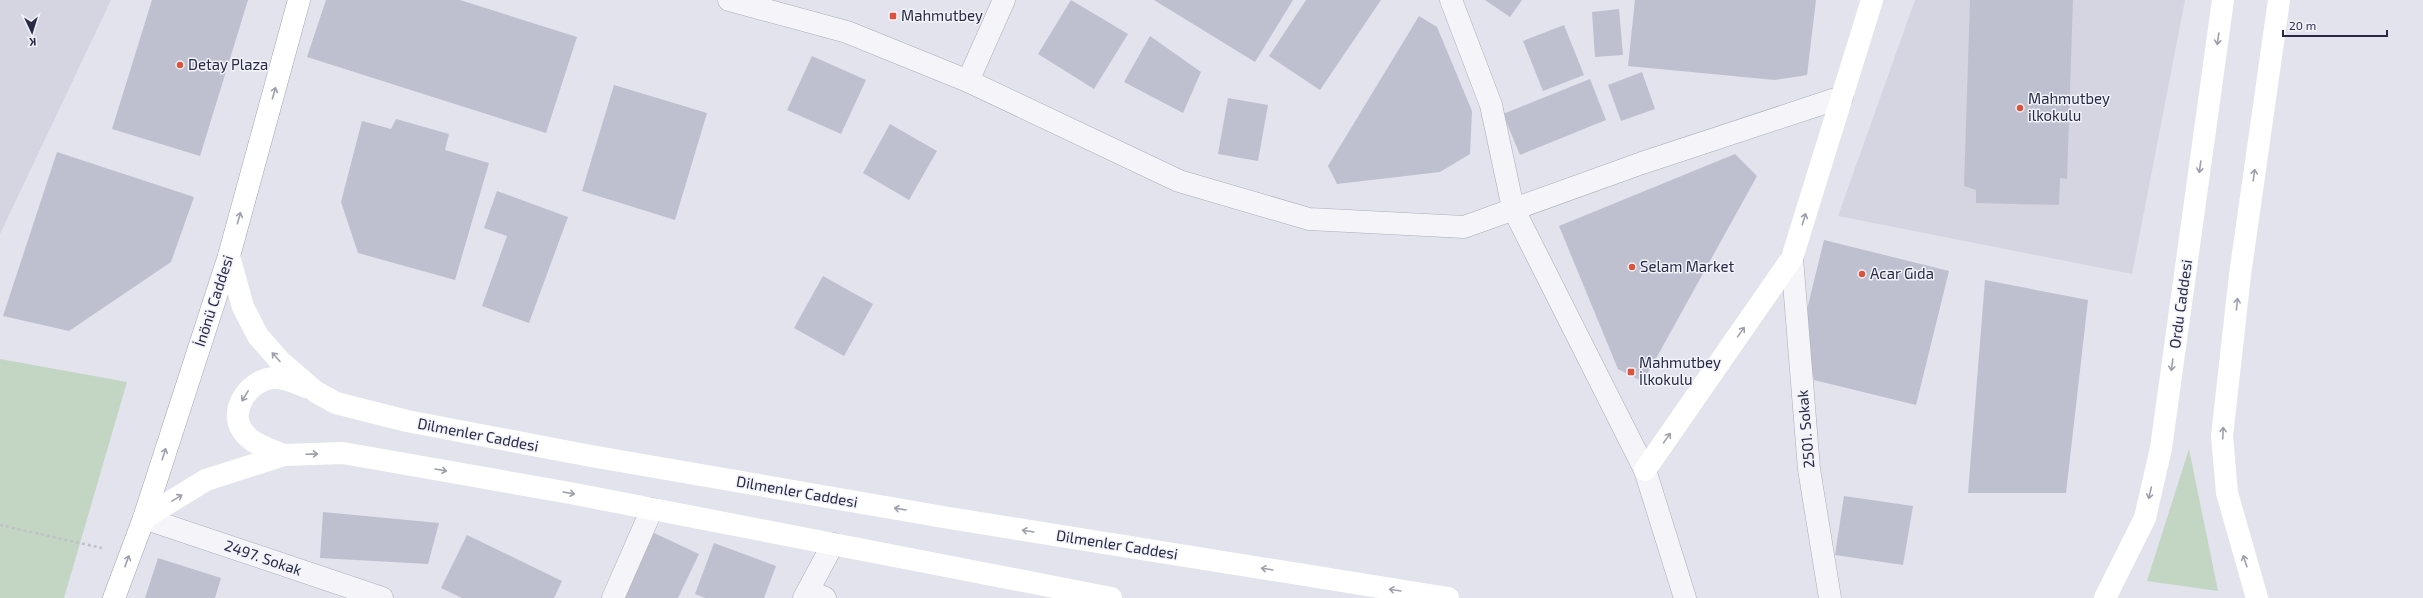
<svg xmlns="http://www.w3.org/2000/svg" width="2423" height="598" font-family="'Exo 2',sans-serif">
<rect width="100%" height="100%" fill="#e2e3ec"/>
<g fill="#d4d5e1">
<polygon points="0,0 111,0 0,234"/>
<polygon points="1915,0 2185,0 2132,274 1838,216"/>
</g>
<g fill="#c2d6c3">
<polygon points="0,359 127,382 64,598 0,598"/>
<polygon points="2189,449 2218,591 2147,581"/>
</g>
<g fill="#bfc0cf">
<polygon points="152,0 248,0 200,156 112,129"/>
<polygon points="326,0 460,0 577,37 546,133 307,57"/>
<polygon points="1071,0 1128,34 1094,89 1038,54"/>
<polygon points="1154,0 1293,0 1255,62"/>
<polygon points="1306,0 1381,0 1320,90 1269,56"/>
<polygon points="1485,0 1522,0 1510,17"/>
<polygon points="1635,0 1816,0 1807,75 1775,80 1628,66"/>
<polygon points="1970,0 2073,0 2067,179 2060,178 2059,205 1976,203 1976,190 1964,186"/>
<polygon points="1619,9 1623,55 1595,57 1592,12"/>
<polygon points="1419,16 1437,27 1472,111 1470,154 1440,172 1337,184 1328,166"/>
<polygon points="1564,25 1584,75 1543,91 1523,41"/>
<polygon points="1150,36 1201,72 1183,113 1124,82"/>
<polygon points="812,56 866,80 841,134 787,110"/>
<polygon points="1642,72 1655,109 1621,121 1608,85"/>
<polygon points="1590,79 1606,120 1520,155 1503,114"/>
<polygon points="614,85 707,113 675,220 582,191"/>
<polygon points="1228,98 1268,105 1258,161 1218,154"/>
<polygon points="396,119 449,134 445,150 489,163 455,280 358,253 341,202 362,121 391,129"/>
<polygon points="890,124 937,151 909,200 863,173"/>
<polygon points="57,152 194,197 171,262 69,331 3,316"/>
<polygon points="1735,154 1757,176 1643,382 1618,369 1559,226"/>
<polygon points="497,191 568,217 529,323 482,306 507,236 484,228"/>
<polygon points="1824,240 1949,271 1916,405 1814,380 1804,322"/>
<polygon points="823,276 873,304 844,356 794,328"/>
<polygon points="1985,280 2088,300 2066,493 1968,493"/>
<polygon points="1844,496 1913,506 1903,565 1835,555"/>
<polygon points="323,512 439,523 428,564 320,558"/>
<polygon points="652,532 699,554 678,598 622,598"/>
<polygon points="467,535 562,581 554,598 462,598 441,588"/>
<polygon points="714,543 776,566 764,598 705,598 695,594"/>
<polygon points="158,558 221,578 215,598 145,598"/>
</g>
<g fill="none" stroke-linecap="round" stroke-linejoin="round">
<g stroke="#aaacba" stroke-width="23">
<g id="street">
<polyline points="729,0 847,32 968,81 1179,181 1309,219 1464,227 1642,163 1842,97"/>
<polyline points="1451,0 1491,105 1513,208 1645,470 1685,598"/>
<polyline points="968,81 1004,0"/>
<polyline points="1792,258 1809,469 1830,598"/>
<polyline points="144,518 382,598"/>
<polyline points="808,591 825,598"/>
<polyline points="613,598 652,509"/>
<polyline points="804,598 833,544"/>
</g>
</g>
<g stroke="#a0a2b9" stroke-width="23">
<polyline id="primary" points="114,598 144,518 229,256 299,0"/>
</g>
<polyline stroke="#c0c0ca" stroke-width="2.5" stroke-dasharray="3 3" stroke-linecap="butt" points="0,525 102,548"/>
<use href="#street" stroke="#f5f5f9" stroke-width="22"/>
<g stroke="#fff" stroke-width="22">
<polyline points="229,256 243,307 258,336 280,361 316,392 336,403 407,421 591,456 949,518 1448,598"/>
<path d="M284 455C271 450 255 445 246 435 225 414 248 380 273 378 283 377 297 383 306 387"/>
<polyline points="1645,470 1792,258 1872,0"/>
<polyline points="144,518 206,480 284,455 343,453 570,493 1111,598"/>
<polyline points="2105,598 2145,518 2161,448 2223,0"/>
<polyline points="2257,598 2227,493 2222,436 2240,275 2279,0"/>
</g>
<use href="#primary" stroke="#fff" stroke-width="22"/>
</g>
<defs><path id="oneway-shaft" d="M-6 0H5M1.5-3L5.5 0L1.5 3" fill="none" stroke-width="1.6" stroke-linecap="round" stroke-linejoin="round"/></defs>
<g stroke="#9e9fac">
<use href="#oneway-shaft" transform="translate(2218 39) rotate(98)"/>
<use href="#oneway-shaft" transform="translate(274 93) rotate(-74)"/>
<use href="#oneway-shaft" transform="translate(2200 167) rotate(98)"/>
<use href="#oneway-shaft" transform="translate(2254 175) rotate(-82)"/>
<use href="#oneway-shaft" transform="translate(239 218) rotate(-74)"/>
<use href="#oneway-shaft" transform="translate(1804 219) rotate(-73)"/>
<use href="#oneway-shaft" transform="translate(2237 304) rotate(-84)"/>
<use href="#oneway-shaft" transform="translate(1741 332) rotate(-55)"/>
<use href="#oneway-shaft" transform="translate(276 357) rotate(-132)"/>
<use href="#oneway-shaft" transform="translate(2172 365) rotate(98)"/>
<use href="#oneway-shaft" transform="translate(245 396) rotate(122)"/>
<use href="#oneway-shaft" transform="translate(2223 433) rotate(-87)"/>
<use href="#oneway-shaft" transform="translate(1667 438) rotate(-55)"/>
<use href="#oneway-shaft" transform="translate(164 454) rotate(-72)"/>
<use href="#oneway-shaft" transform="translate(312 454) rotate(-2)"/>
<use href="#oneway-shaft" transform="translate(441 470) rotate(10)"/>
<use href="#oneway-shaft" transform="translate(569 493) rotate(10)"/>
<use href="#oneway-shaft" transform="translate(2150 493) rotate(103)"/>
<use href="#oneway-shaft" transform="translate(177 498) rotate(-31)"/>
<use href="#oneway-shaft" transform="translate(900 509) rotate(-170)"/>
<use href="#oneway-shaft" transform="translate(1028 531) rotate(-171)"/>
<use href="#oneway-shaft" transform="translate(127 561) rotate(-70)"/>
<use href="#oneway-shaft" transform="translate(2245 561) rotate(-108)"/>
<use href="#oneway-shaft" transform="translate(1267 569) rotate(-171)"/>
<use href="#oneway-shaft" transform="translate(1395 590) rotate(-171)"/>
</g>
<g fill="#dc533c" stroke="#f2f3f9" stroke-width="1.5">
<rect x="889" y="12" width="8" height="8" rx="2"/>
<circle cx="180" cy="65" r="4"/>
<circle cx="2020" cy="108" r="4"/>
<circle cx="1632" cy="267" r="4"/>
<circle cx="1862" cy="274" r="4"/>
<rect x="1627" y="368" width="8" height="8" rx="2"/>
</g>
<g text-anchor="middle" stroke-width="3" stroke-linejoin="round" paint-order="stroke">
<g font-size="15" fill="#282a46" stroke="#f2f3f9" text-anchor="start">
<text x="901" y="21">Mahmutbey</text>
<text x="188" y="70">Detay Plaza</text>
<text x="2028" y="104">Mahmutbey<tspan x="2028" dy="17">ilkokulu</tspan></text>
<text x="1640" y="272">Selam Market</text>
<text x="1870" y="279">Acar Gıda</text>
<text x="1639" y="368">Mahmutbey<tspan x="1639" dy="17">İlkokulu</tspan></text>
</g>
<g font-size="15" fill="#282a46" stroke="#f2f3f9">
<text transform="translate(214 301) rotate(-72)" y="5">İnönü Caddesi</text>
<text transform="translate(2181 304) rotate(-82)" y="5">Ordu Caddesi</text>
<text transform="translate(1806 429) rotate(-95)" y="5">2501. Sokak</text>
<text transform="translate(478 435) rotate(11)" y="5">Dilmenler Caddesi</text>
<text transform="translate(797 492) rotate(10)" y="5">Dilmenler Caddesi</text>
<text transform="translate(1117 545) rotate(9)" y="5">Dilmenler Caddesi</text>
<text transform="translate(263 558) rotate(19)" y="5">2497. Sokak</text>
</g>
</g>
<g transform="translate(32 32) rotate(176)" stroke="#f2f3f9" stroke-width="3" paint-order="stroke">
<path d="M0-3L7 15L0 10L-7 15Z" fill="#282a46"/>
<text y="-6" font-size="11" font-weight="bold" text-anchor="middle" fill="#282a46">K</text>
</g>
<path d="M2283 30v6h104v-6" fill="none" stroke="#282a46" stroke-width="2"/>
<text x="2289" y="30" font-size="12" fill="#282a46" stroke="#f2f3f9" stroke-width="3" paint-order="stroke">20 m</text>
</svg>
